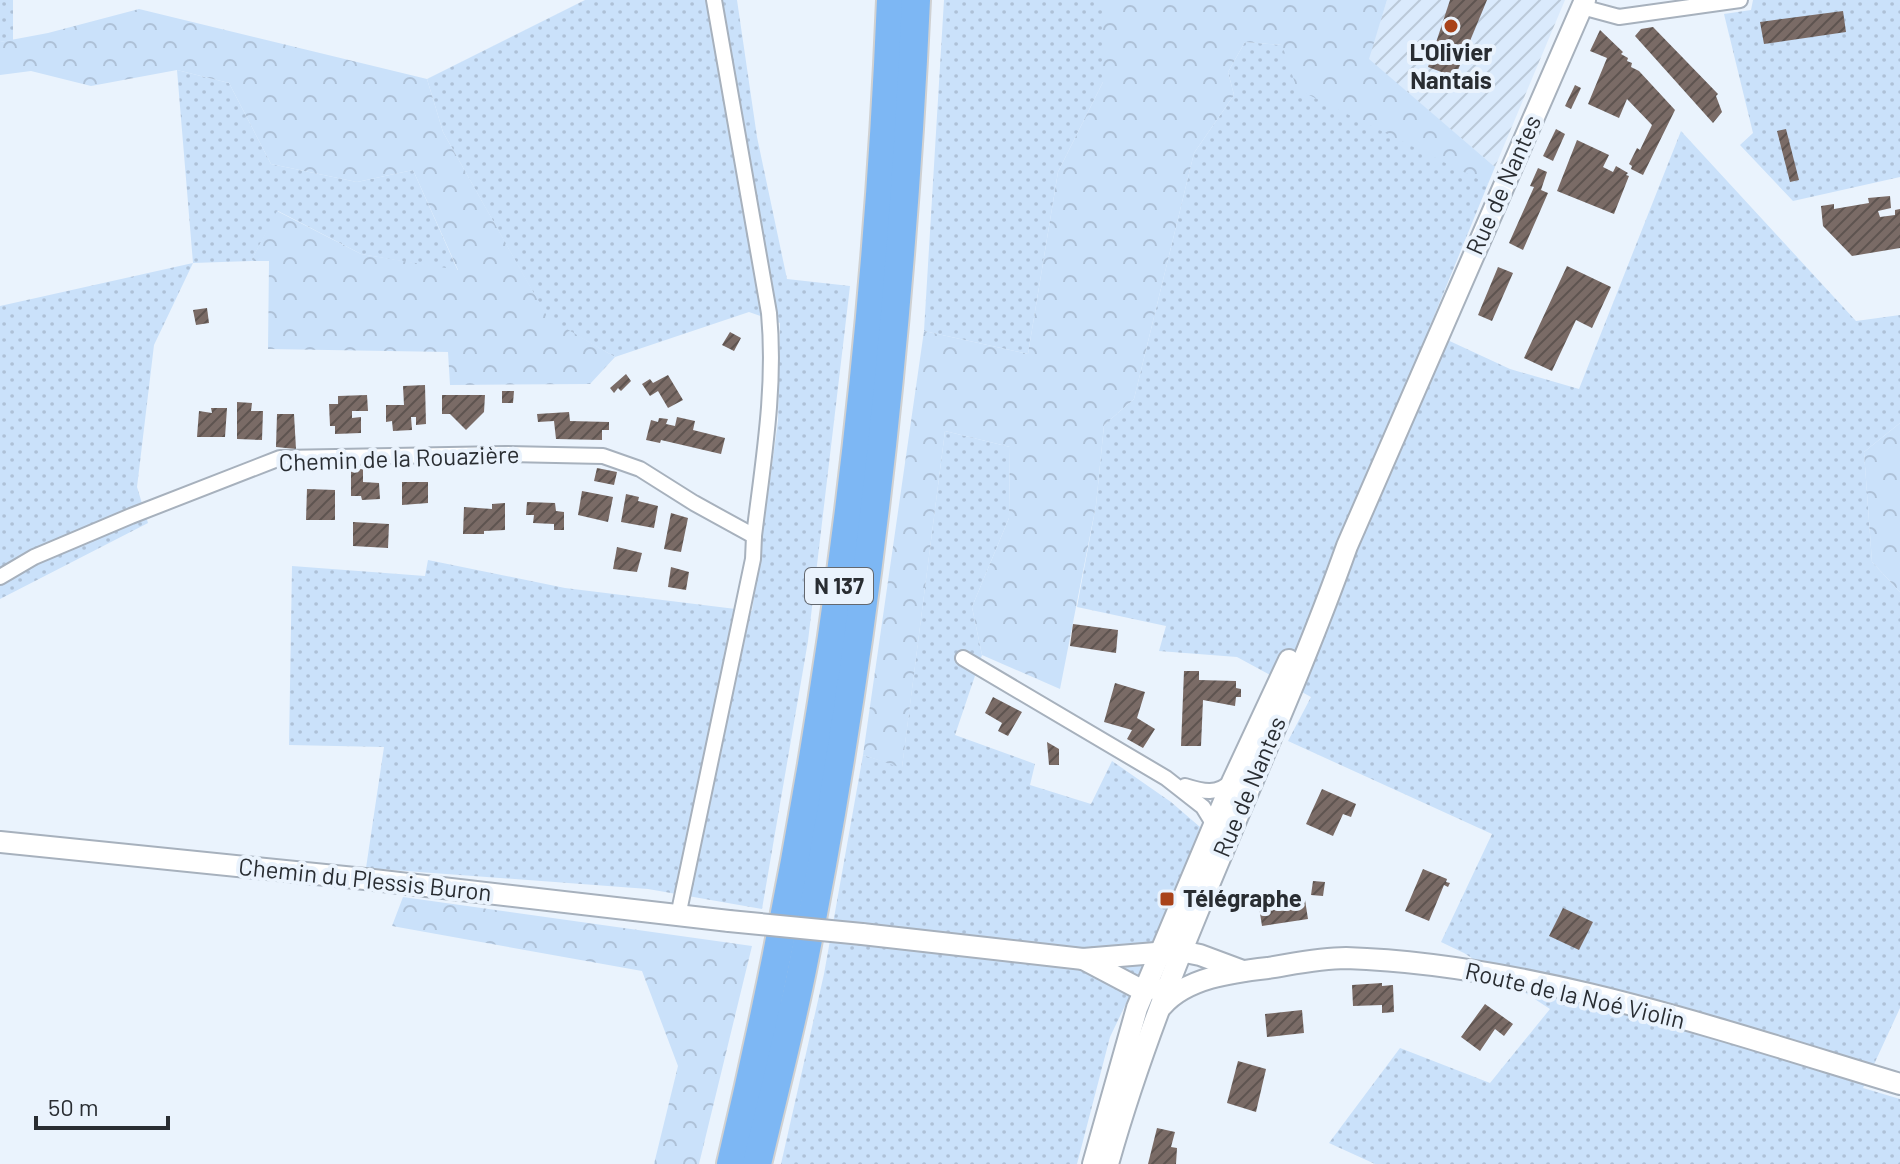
<svg xmlns="http://www.w3.org/2000/svg" width="1900" height="1164" font-family="Barlow,sans-serif">
<defs>
<pattern id="industrial-furrows" width="10" height="10" patternUnits="userSpaceOnUse" patternTransform="scale(2)"><rect width="10" height="10" fill="#daeafc"/><path d="M-1 1l2-2M0 10L10 0M9 11l2-2" fill="none" stroke="#bbc9d8"/></pattern>
<pattern id="grass-dots" width="8" height="8" patternUnits="userSpaceOnUse" patternTransform="scale(2)"><rect width="8" height="8" fill="#cae1fa"/><path d="M2 2h.1M6 6h.1" fill="none" stroke="#aec1d7" stroke-width="1.8" stroke-linecap="round"/></pattern>
<pattern id="forest-crowns" width="20" height="18" patternUnits="userSpaceOnUse" patternTransform="scale(2)"><rect width="20" height="18" fill="#cae1fa"/><path d="M2 6a3 3 0 1 1 6 0M12 15a3 3 0 1 1 6 0" fill="none" stroke="#aec1d7"/></pattern>
<pattern id="building-hatch" width="6" height="6" patternUnits="userSpaceOnUse" patternTransform="scale(2)"><rect width="6" height="6" fill="#7a6b66"/><path d="M-1 1l2-2M0 6l6-6M5 7l2-2" fill="none" stroke="#5e5450"/></pattern>
</defs>
<rect width="100%" height="100%" fill="#eaf3fd"/>
<polygon fill="url(#industrial-furrows)" points="1387,0 1565,0 1495,167 1368,59"/>
<g fill="url(#grass-dots)">
<polygon points="0,0 13,0 13,40 0,42"/>
<polygon points="585,0 737,0 757,137 787,279 850,286 808,641 762,909 648,889 366,868 384,747 289,745 292,566 425,576 428,560 565,588 752,611 778,421 780,323 749,312 615,357 548,319 443,132 427,79"/>
<polygon points="944,0 1103,0 1103,82 1058,172 1028,354 924,331"/>
<polygon points="1753,0 1900,0 1900,177 1793,201 1740,145 1753,133 1724,14 1751,10"/>
<polygon points="1245,42 1282,45 1488,184 1428,331 1510,369 1579,389 1681,131 1856,321 1900,315 1900,423 1864,452 1872,562 1900,592 1900,1008 1863,1088 1900,1099 1900,1164 1375,1164 1329,1143 1400,1048 1490,1083 1550,1009 1464,953 1441,942 1492,834 1288,741 1311,697 1237,657 1159,651 1166,626 1077,607 1096,505 1104,425 1134,399 1194,153 1234,95 1228,72"/>
<polygon points="177,70 229,83 271,164 357,182 413,170 458,271 361,254 278,211 251,261 193,263 154,345 137,487 148,523 0,599 0,306 193,263"/>
<polygon points="945,431 1010,447 1009,518 972,607 982,655 955,735 1035,764 1030,785 1091,804 1112,761 1171,802 1200,827 1168,916 1110,1037 1077,1164 781,1164 824,974 863,755 902,767"/>
</g>
<g fill="url(#forest-crowns)">
<polygon points="1103,0 1387,0 1369,59 1495,167 1488,184 1297,89 1282,45 1245,42 1228,72 1234,95 1194,153 1134,399 1104,425 1096,505 1060,689 982,655 972,607 1009,518 1010,447 945,431 902,768 863,755 924,331 1028,354 1058,172 1103,82"/>
<polygon points="139,9 427,79 443,132 548,318 615,357 590,384 450,385 448,352 268,349 269,261 251,261 277,211 361,254 458,270 413,170 357,182 271,164 229,83 177,70 91,86 31,71 0,75 0,42 48,33"/>
<polygon points="1900,423 1900,592 1872,562 1864,452"/>
<polygon points="403,897 752,946 699,1164 654,1164 678,1066 642,971 392,926"/>
</g>
<g fill="url(#building-hatch)">
<polygon points="1450,0 1487,0 1455,77 1428,67"/>
<polygon points="1843,11 1846,32 1764,44 1760,22"/>
<polygon points="1653,27 1718,94 1716,96 1722,112 1713,123 1635,36 1641,29"/>
<polygon points="1600,30 1623,52 1621,54 1628,58 1627,61 1632,63 1631,67 1639,71 1675,110 1643,175 1631,169 1632,166 1629,164 1637,148 1640,150 1652,125 1627,99 1619,118 1588,104 1607,58 1590,51"/>
<polygon points="1575,85 1581,88 1571,109 1565,106"/>
<polygon points="1556,129 1565,134 1553,161 1543,156"/>
<polygon points="1786,129 1799,180 1790,182 1777,131"/>
<polygon points="1577,140 1609,155 1603,167 1613,172 1616,166 1628,173 1626,175 1629,176 1614,214 1557,191"/>
<polygon points="1538,168 1547,172 1541,190 1548,193 1523,250 1509,243 1534,187 1530,186"/>
<polygon points="1890,196 1891,208 1878,211 1880,217 1895,215 1895,210 1900,209 1900,248 1852,256 1823,226 1821,206 1834,204 1834,209 1869,203 1868,198"/>
<polygon points="1567,266 1611,287 1592,328 1576,320 1552,371 1524,358"/>
<polygon points="1498,267 1513,273 1492,321 1478,315"/>
<polygon points="207,308 209,323 196,325 193,310"/>
<polygon points="730,332 741,338 734,351 722,345"/>
<polygon points="626,374 631,381 621,391 618,388 614,393 610,388"/>
<polygon points="668,375 683,400 668,408 658,391 650,396 642,384 650,379 653,383"/>
<polygon points="425,385 426,424 416,425 416,417 411,417 412,430 393,431 392,421 386,422 386,405 404,405 403,386"/>
<polygon points="502,391 514,391 513,403 502,403"/>
<polygon points="367,395 368,411 352,411 352,418 361,417 361,433 335,434 335,426 330,426 329,404 338,404 338,396"/>
<polygon points="442,395 485,395 484,412 466,430 450,414 442,414"/>
<polygon points="237,402 252,403 251,411 263,411 262,440 237,439"/>
<polygon points="211,408 227,408 225,437 197,437 199,411 212,413"/>
<polygon points="569,412 570,421 609,422 609,430 602,430 602,440 556,439 554,421 538,422 537,414"/>
<polygon points="277,414 294,414 296,449 276,447"/>
<polygon points="677,417 695,421 693,430 725,438 721,454 661,440 660,443 646,440 651,420 658,422 659,418 668,419 666,424 675,426"/>
<polygon points="597,468 617,472 614,485 594,481"/>
<polygon points="363,469 363,482 379,483 380,499 362,500 361,496 351,496 351,470"/>
<polygon points="402,482 428,482 428,503 402,505"/>
<polygon points="307,489 335,490 335,520 306,520"/>
<polygon points="582,491 613,497 608,522 578,515"/>
<polygon points="626,494 639,497 638,501 658,506 654,528 621,522"/>
<polygon points="527,502 555,503 556,511 564,512 564,530 554,530 554,524 533,523 534,515 526,515"/>
<polygon points="505,503 505,530 484,531 484,534 463,534 464,507 492,509 492,504"/>
<polygon points="671,513 688,518 681,552 664,549"/>
<polygon points="353,522 389,524 388,548 353,546"/>
<polygon points="617,547 642,553 637,572 613,569"/>
<polygon points="671,567 689,572 686,590 668,587"/>
<polygon points="1073,624 1118,630 1116,653 1070,646"/>
<polygon points="1184,671 1199,671 1199,680 1236,681 1236,688 1241,689 1241,697 1236,697 1235,706 1203,700 1201,746 1181,746"/>
<polygon points="1115,683 1145,692 1137,718 1155,729 1143,748 1127,739 1132,730 1104,722"/>
<polygon points="993,697 1022,712 1008,736 998,731 1002,723 985,713"/>
<polygon points="1047,742 1059,749 1059,765 1049,765"/>
<polygon points="1322,789 1356,804 1351,817 1343,814 1333,836 1306,824"/>
<polygon points="1423,869 1447,879 1446,882 1450,883 1448,887 1444,885 1429,921 1405,911"/>
<polygon points="1313,881 1325,882 1323,896 1311,895"/>
<polygon points="1284,891 1285,903 1305,900 1308,919 1262,926 1259,907 1263,906 1260,895"/>
<polygon points="1563,908 1593,922 1579,950 1549,936"/>
<polygon points="1382,983 1382,986 1393,985 1394,1012 1382,1013 1382,1005 1353,1006 1352,985"/>
<polygon points="1485,1004 1513,1024 1504,1036 1495,1029 1480,1051 1461,1037"/>
<polygon points="1302,1010 1304,1033 1267,1037 1265,1014"/>
<polygon points="1238,1061 1266,1069 1256,1112 1227,1103"/>
<polygon points="1157,1128 1175,1132 1171,1147 1177,1148 1176,1164 1148,1164"/>
</g>
<g fill="none" stroke-linecap="round" stroke-linejoin="round">
<g stroke="#a7b1bd" stroke-width="18">
<g id="street">
<polyline points="1582,7 1619,17 1740,0"/>
<polyline points="0,577 34,557 131,516 280,458 505,454 603,456 640,469 694,503 754,536"/>
<polyline points="963,658 1166,778 1203,807 1211,820 1212,829"/>
<path d="M1185 786C1204 792 1217 795 1232 781"/>
<path d="M678 916 753 559 754 536C763 462 776 388 769 313L714 0"/>
</g>
</g>
<g stroke="#a7b1bd" stroke-width="24">
<g id="secondary">
<polyline points="0,842 365,879 729,921"/>
<polyline points="862,934 1083,959 1180,951 1200,955 1243,971"/>
<polyline points="1083,959 1136,987 1156,989"/>
<path d="M1162 1006C1186 978 1232 972 1268 968 1293 964 1320 958 1346 958 1531 964 1724 1031 1900 1084"/>
<polyline points="1093,1164 1137,1008 1233,780 1289,660"/>
<path d="M1108 1164C1168 950 1273 754 1347 546L1585 0"/>
</g>
</g>
<g stroke="#d0d1d2" stroke-width="32">
<g id="highway">
<path d="M731 1164C822 782 875 392 891 0"/>
<path d="M757 1164C772 1100 789 1035 802 970 866 651 901 325 916 0"/>
</g>
</g>
<use href="#street" stroke="#fff" stroke-width="14"/>
<use href="#secondary" stroke="#fff" stroke-width="20"/>
<use href="#highway" stroke="#7db7f4" stroke-width="28"/>
<g stroke="#a7b1bd" stroke-width="24" stroke-linecap="butt">
<polyline id="secondary-bridge" points="729,921 862,934"/>
</g>
<use href="#secondary-bridge" stroke="#fff" stroke-width="20"/>
</g>
<g fill="#a9431a" stroke="#eaf3fd" stroke-width="3">
<circle cx="1451" cy="26" r="8"/>
<rect x="1159" y="891" width="16" height="16" rx="4"/>
</g>
<g text-anchor="middle" stroke-width="8" stroke-linejoin="round" paint-order="stroke">
<rect fill="#eaf3fd" stroke="#63686f" stroke-width="2" x="805" y="568" width="68" height="36" rx="6"/>
<g font-size="22" font-weight="bold" fill="#292d32">
<text x="839" y="594">N 137</text>
</g>
<g font-size="24" font-weight="bold" fill="#292d32" stroke="#eaf3fd">
<text x="1451" y="61">L'Olivier<tspan x="1451" dy="28">Nantais</tspan></text>
<text x="1183" y="907" text-anchor="start">Télégraphe</text>
</g>
<g font-size="24" fill="#292d32" stroke="#eaf3fd">
<text transform="translate(1504 185) rotate(-66)" y="8">Rue de Nantes</text>
<text transform="translate(399 459) rotate(-2)" y="8">Chemin de la Rouazière</text>
<text transform="translate(1250 787) rotate(-67)" y="8">Rue de Nantes</text>
<text transform="translate(365 880) rotate(6)" y="8">Chemin du Plessis Buron</text>
<text transform="translate(1575 996) rotate(13)" y="8">Route de la Noé Violin</text>
</g>
</g>
<path d="M36 1116v12h132v-12" fill="none" stroke="#292d32" stroke-width="4"/>
<text x="48" y="1116" font-size="24" fill="#292d32" stroke="#eaf3fd" stroke-width="6" paint-order="stroke">50 m</text>
</svg>
